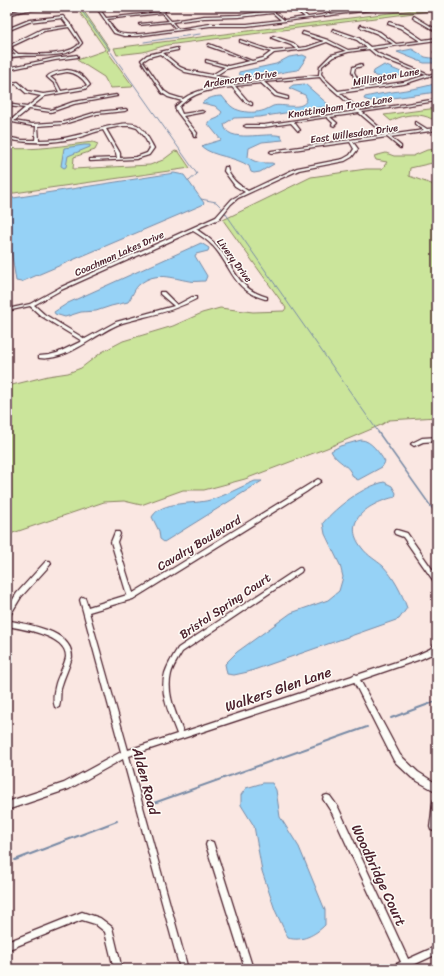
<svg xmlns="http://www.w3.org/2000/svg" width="444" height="976" font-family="Sriracha,sans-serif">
<rect width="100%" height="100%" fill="#fae7e2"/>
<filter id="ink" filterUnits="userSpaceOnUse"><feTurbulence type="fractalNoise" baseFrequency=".025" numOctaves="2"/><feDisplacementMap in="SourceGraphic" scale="8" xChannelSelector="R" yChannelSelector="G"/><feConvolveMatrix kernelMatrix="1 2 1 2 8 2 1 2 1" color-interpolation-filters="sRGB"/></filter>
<g filter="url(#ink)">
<g fill="#cbe59b" stroke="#8a8263">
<polygon points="76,7 81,7 110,49 107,51 133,86 132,87 110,88 104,77 77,60 106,50"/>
<polygon points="437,7 437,10 167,45 143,52 117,55 114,48"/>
<path d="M437 108V120C432 120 429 117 424 116 413 113 401 116 391 121L384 115Z"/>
<path d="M93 142 98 144 95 150 74 157 73 169 150 165 163 160 175 151 179 152 190 168 7 194V148C36 151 65 145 93 142Z"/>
<polygon points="437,149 437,162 410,168 409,176 437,186 437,417 389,420 381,425 327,448 245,479 204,490 183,490 141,505 124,501 104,502 7,535 7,389 12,385 48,376 68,373 81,368 102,352 123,341 173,326 202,313 220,308 253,312 284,311 286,308 223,220 311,177 366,169 382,169 387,162 376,160 374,156 386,153 394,156 413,156 427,150"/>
</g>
<g fill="#96d2f6" stroke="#788aa5">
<polygon points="412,49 425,57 437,59 437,63 424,63 397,52"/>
<path d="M303 55 307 57 298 70C285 71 249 81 239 74V72L276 64 289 57Z"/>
<polygon points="384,65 401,72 403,75 386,78 375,76 373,74 374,71"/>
<path d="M437 83V92L370 101 364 99 365 97C389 91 413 91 437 83Z"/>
<path d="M305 84 330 106 259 117 234 118 224 124C226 145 267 131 281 136L283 140 262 142 249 148 248 157C254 163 263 163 272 163L274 164 260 172 254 173 251 172 249 166C234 156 214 157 202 147L204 145 221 140 208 124V122L218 118 222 112 215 106 202 103C208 98 214 96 222 96 226 101 231 108 238 110 246 113 257 113 265 110 268 109 270 107 273 106 282 103 303 112 307 99L305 95 289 88 293 85Z"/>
<polygon points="84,145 90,145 90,147 68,156 66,167 64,168 61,166 64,148"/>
<polygon points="174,173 184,175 204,203 202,205 21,282 16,281 11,250 7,239 7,199"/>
<path d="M201 243 209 248 208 251 196 254 195 256 207 276 205 281C200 281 194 282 189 281 172 278 156 271 140 284 135 287 132 297 128 302L111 306 96 311 81 312 65 317 55 314 54 312 68 303Z"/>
<path d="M361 440C371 440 380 454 385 462L382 467 358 480 353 477C349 464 336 462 331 451L340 446Z"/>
<path d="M255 481H262L164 542 160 539 159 531 152 517C162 500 193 505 210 500 225 496 240 487 255 481Z"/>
<path d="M384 482 392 486 396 493 395 497C370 503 340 520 362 548 368 556 376 560 383 566 394 578 402 593 407 608L399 619 248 672 234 675 227 674 225 664 237 652 291 613 328 600 339 591 343 577 340 565 325 534 323 523C337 506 363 487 384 482Z"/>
<path d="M263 783H272L276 790 280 817 299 847 325 910V925C315 935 302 942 288 938L275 910 262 871 254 826 241 805V795L246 788Z"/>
</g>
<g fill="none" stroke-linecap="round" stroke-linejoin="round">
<g stroke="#788aa5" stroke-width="1">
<polyline points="79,7 197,174 189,181"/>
<polyline points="144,42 200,34"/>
<polyline points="201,199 216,202 221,207 379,433"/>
</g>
<polyline stroke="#788aa5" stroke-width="1.5" points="378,432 437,515"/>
<g stroke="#788aa5" stroke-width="2">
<polyline points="391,718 437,701"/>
<polyline points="151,804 367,727"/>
<polyline points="15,860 117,821"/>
</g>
<g stroke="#4a1f2b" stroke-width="2.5">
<g id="minor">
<polygon points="46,7 54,7 23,11 7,15 7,13 23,9"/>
<path d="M96 7H98L106 18 161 12 156 7H158L163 11H165L164 13 171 21 204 16 239 15 271 11 266 7H268L284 20 305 17 292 7H295L308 17 328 14 319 7H321L330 14 387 7H394L247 26H210L137 36H124L114 33ZM162 13 169 21 139 24 140 25 170 22 176 29C162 31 128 38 117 32 113 29 110 23 107 19ZM273 13 281 20 247 24H210L178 29 172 22 204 18 239 17Z"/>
<polygon points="125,7 137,7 124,9"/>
<path d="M63 16 71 25 82 43C69 62 27 52 7 58V56L16 54 10 49V45L42 29 68 26 62 18 29 22 7 31V29L29 20ZM69 27 80 43C69 57 34 54 18 54L12 49V46L44 31Z"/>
<polygon points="414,16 437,30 437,32 413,18"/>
<path d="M389 22 402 26 423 40 437 38V40L372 49 379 54 429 75 437 72V74L431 76V77L429 76 404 84 340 93 361 111 437 99V101L362 112 388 135 424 130 415 124V122H416L427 129 437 128V130L390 137 401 146V148H400L387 137 353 142 358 149 352 157 345 161 299 170 238 198 231 204 219 219 196 229C203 234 210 238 216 245 235 266 235 288 267 297V299H265C232 290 233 268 213 246 207 240 200 235 193 231L61 290 34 305 44 314 85 339 116 322 174 306 160 294V292H164L177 305 192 297H196V299C179 308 162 313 144 317 135 320 126 321 117 325 94 335 66 362 39 358V356L49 355 57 353 82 341 41 316 30 306 7 311V309L30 304 59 288 216 217 232 199 245 192 235 186 224 171 225 167H227C229 178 239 185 248 191L297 168 343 159 350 155 354 149 350 142 272 153 270 152 271 151 385 135 359 113 330 117 337 123 334 126 332 125 333 123 327 117 294 122 300 130 298 131 291 123 264 127H246L244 126 246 125H264L357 111 323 81 320 77 264 82 277 94 288 97V99H287L275 96 261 83 235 86 247 100 252 103V105H251L245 102 232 87C212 89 193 92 179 107L182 114 202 111 204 112 183 116 197 133 196 137H194L193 133 177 112 175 107 182 101 168 97 162 93 141 60 147 55 177 48 178 50 163 53 180 67 187 70 212 75 225 67 206 62V60L228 66 250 61 208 46 209 44 252 61 263 58 271 52 240 42V40L273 51 296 49 291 45 272 38 273 36 293 43 299 48 307 47 324 41 302 34 303 32 328 40 348 50 367 48 357 40 332 31 333 29 359 38 370 47 393 44 378 34 360 27 361 25 380 32 396 44 420 41 400 28 388 24ZM327 42 346 51 331 55 320 66 319 74V75L289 78 233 85 228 78 215 76 226 69 265 60 274 53 307 49ZM369 49 377 56 426 75 404 82 369 87 357 78 354 72 355 68 362 66 361 64 353 67 352 72 355 79 365 87 338 91 325 79 321 74 322 66 333 57 348 52ZM160 54 178 68 185 72 226 80 231 85C214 87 197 89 183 99L170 95 164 91 143 61 149 57Z"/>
<polygon points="437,50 437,52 435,53 434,52"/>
<polygon points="77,55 78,57 55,60 7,70 7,68 55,58"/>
<path d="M67 70C78 71 84 76 90 85L85 89 45 96 31 107 51 110 73 102 116 95 117 96 74 104 51 112 29 109 14 121 32 124 64 122 97 112 126 109 127 110 125 111 97 114 64 124 38 126 39 140C50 140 62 139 73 136 90 133 121 119 137 125 145 129 150 141 154 148L149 155 136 159 90 161V159H91L117 158 116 153 103 130C94 132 85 136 76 138 54 143 29 144 7 139V137L22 140H35L36 126H32L7 121V119L11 120 25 108 7 106V104L27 107 41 96 26 93 16 84 7 85V83L18 82 28 91 43 94 59 92 55 84 47 77C51 72 60 71 67 70ZM67 72C76 73 82 77 87 85L84 87 61 91 57 83 50 77 57 74ZM122 126H130L137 128 144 136 150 148 147 153 136 157 120 158V153L106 129Z"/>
<polygon points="437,437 437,441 423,442 414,446 411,444 412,443 422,438"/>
<path d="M318 479 320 480 321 481 320 482 306 492 133 599 89 612 128 750 177 734C170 715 159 694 165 673 168 664 173 656 178 648L299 568H301L302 570 301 572 182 652C178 659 173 666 171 674 166 694 176 713 183 732L352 676 355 674 357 675 417 655 430 649 435 644 437 643V650L434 653 421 659 360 680 400 755 418 772 437 784V792L412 778 394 761 354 682 129 756 188 969H180L123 759 69 789 7 810V802L64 783 121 752 80 600 81 598 83 597 85 598 88 607 127 595 111 542 115 532H119L120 534 117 542 133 593Z"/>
<polygon points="395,530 397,530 407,533 437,576 437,584 435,583 403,537 395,534 394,532"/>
<polygon points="46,561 50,561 51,563 50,565 21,597 9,617 7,618 7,609 17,593"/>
<path d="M7 620C28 625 72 630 72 657 69 668 64 677 61 688 60 694 61 701 59 707L57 708 55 707C52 699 54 691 56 683 58 676 65 664 66 657 67 635 22 629 7 626Z"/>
<polygon points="327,795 330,796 338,807 408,959 437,946 437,954 405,969 391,969 392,966 401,962 332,813 323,799 324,796"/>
<polygon points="437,799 437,829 434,831 431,830 430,827 433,803 434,800"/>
<polygon points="210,841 213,842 214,845 253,969 245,969 206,845 207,842"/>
<polygon points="82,912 100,918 112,927 122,969 114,969 105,932 95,924 82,920 7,950 7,942"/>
</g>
</g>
<use href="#minor" fill="#fdfcf7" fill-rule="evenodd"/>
</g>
</g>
<g text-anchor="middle" stroke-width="3" stroke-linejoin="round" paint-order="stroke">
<g font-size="10" fill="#4a1f2b" stroke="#fdfcf7">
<text transform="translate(386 76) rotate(-10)" y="4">Millington Lane</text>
<text transform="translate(240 78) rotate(-9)" y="4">Ardencroft Drive</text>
<text transform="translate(340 106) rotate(-9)" y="4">Knottingham Trace Lane</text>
<text transform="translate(354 133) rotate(-8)" y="4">East Willesdon Drive</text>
<text transform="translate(119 253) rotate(-24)" y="4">Coachman Lakes Drive</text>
<text transform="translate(235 260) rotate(54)" y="4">Livery Drive</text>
</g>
<g font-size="12" fill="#4a1f2b" stroke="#fdfcf7">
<text transform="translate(199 543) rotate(-31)" y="4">Cavalry Boulevard</text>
<text transform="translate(225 606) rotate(-34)" y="4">Bristol Spring Court</text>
</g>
<g font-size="14" fill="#4a1f2b" stroke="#fdfcf7">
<text transform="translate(278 689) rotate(-19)" y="5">Walkers Glen Lane</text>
<text transform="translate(146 781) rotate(75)" y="5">Alden Road</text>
<text transform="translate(379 875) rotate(65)" y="5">Woodbridge Court</text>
</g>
</g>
<rect width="444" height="976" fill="none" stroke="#fdfcf7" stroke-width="24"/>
<rect x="12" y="12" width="420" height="952" fill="none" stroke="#4a1f2b" stroke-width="1.5" filter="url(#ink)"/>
</svg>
